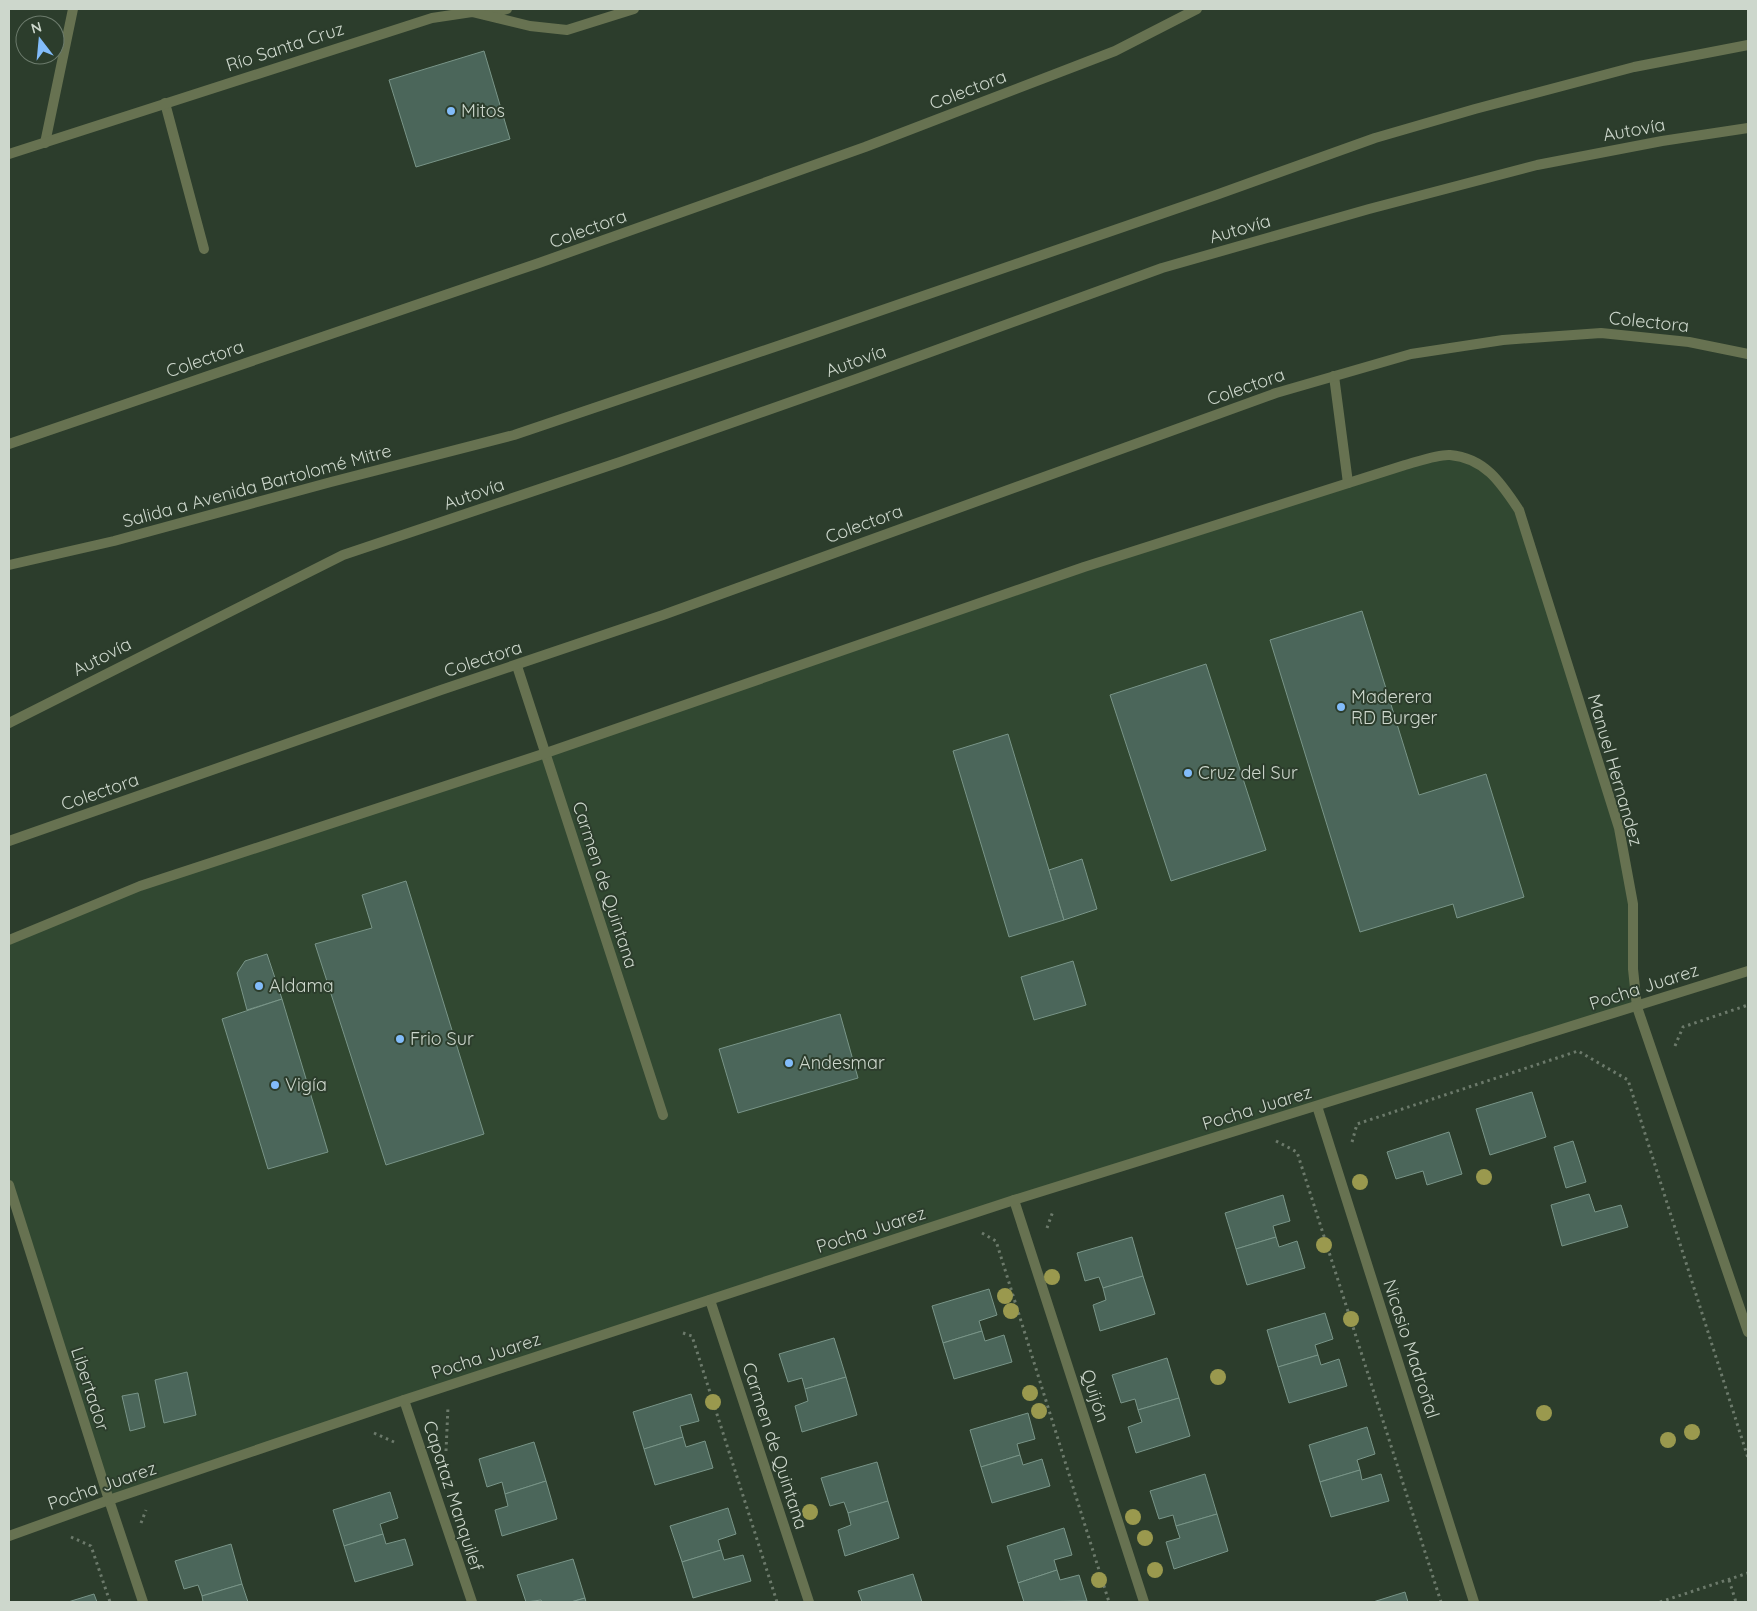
<svg xmlns="http://www.w3.org/2000/svg" width="1757" height="1611" font-family="Quicksand,sans-serif">
<rect width="100%" height="100%" fill="#2c3d2c"/>
<polygon fill="#314831" points="1448,455 1475,461 1519,510 1619,828 1633,904 1637,1007 1317,1106 109,1500 9,1185 9,940 140,886 1084,567"/>
<g fill="#4b665a" stroke="#799588">
<polygon points="484,51 510,139 416,167 389,80"/>
<polygon points="1362,611 1419,795 1486,774 1524,897 1457,918 1453,904 1360,932 1270,640"/>
<polygon points="1206,664 1266,850 1171,881 1110,695"/>
<polygon points="1008,734 1064,920 1009,937 953,751"/>
<polygon points="1082,859 1097,909 1064,920 1049,870"/>
<polygon points="406,881 484,1134 386,1165 315,944 372,928 362,895"/>
<polygon points="267,954 282,999 247,1010 237,973 245,961"/>
<polygon points="1073,961 1086,1005 1034,1020 1021,977"/>
<polygon points="282,999 328,1152 268,1169 222,1019"/>
<polygon points="840,1014 858,1078 738,1113 719,1049"/>
<polygon points="1532,1092 1546,1137 1490,1155 1476,1109"/>
<polygon points="1449,1132 1462,1174 1427,1185 1423,1171 1396,1179 1387,1152"/>
<polygon points="1573,1141 1586,1182 1566,1188 1554,1147"/>
<polygon points="1589,1194 1595,1212 1621,1205 1628,1227 1562,1246 1551,1205"/>
<polygon points="1283,1195 1290,1221 1273,1226 1276,1237 1236,1249 1225,1213"/>
<polygon points="1132,1237 1143,1276 1103,1288 1099,1277 1085,1281 1077,1253"/>
<polygon points="1276,1237 1279,1247 1297,1241 1305,1268 1247,1285 1236,1249"/>
<polygon points="1143,1276 1155,1314 1100,1331 1093,1305 1106,1300 1103,1288"/>
<polygon points="989,1289 997,1315 979,1321 982,1331 943,1343 932,1306"/>
<polygon points="1325,1313 1333,1339 1315,1345 1318,1355 1278,1367 1267,1330"/>
<polygon points="982,1331 985,1341 1004,1335 1012,1362 954,1379 943,1343"/>
<polygon points="834,1338 846,1377 805,1389 802,1378 788,1382 779,1354"/>
<polygon points="1318,1355 1321,1365 1339,1359 1347,1386 1289,1403 1278,1367"/>
<polygon points="1167,1358 1179,1398 1138,1410 1135,1399 1121,1403 1112,1375"/>
<polygon points="187,1372 196,1415 164,1423 155,1380"/>
<polygon points="846,1377 857,1415 802,1432 795,1406 808,1401 805,1389"/>
<polygon points="138,1393 145,1427 130,1431 122,1396"/>
<polygon points="691,1394 699,1421 680,1426 683,1437 644,1449 633,1412"/>
<polygon points="1179,1398 1190,1436 1136,1453 1128,1427 1142,1422 1138,1410"/>
<polygon points="1028,1413 1035,1439 1017,1444 1020,1455 981,1467 970,1430"/>
<polygon points="1367,1427 1375,1454 1357,1460 1360,1470 1320,1482 1309,1445"/>
<polygon points="683,1437 686,1447 705,1441 713,1468 655,1485 644,1449"/>
<polygon points="534,1442 546,1481 505,1494 502,1482 487,1487 479,1459"/>
<polygon points="1020,1455 1023,1465 1042,1459 1050,1486 992,1503 981,1467"/>
<polygon points="877,1462 888,1501 848,1513 844,1502 830,1506 821,1478"/>
<polygon points="1360,1470 1362,1480 1381,1474 1389,1501 1331,1517 1320,1482"/>
<polygon points="1205,1474 1217,1514 1176,1526 1173,1515 1159,1519 1150,1491"/>
<polygon points="546,1481 557,1519 502,1536 495,1510 508,1506 505,1494"/>
<polygon points="390,1492 398,1518 380,1524 383,1534 344,1546 333,1510"/>
<polygon points="888,1501 899,1538 845,1556 838,1530 851,1525 848,1513"/>
<polygon points="728,1508 736,1534 718,1540 721,1550 682,1562 670,1526"/>
<polygon points="1217,1514 1228,1551 1174,1569 1166,1542 1180,1538 1176,1526"/>
<polygon points="1064,1528 1072,1555 1054,1560 1057,1570 1018,1583 1007,1546"/>
<polygon points="383,1534 386,1544 405,1539 413,1565 355,1582 344,1546"/>
<polygon points="231,1544 242,1584 202,1596 198,1585 184,1589 175,1561"/>
<polygon points="721,1550 724,1560 743,1555 751,1581 693,1598 682,1562"/>
<polygon points="573,1559 585,1598 571,1602 542,1602 541,1600 526,1602 517,1575"/>
<polygon points="1057,1570 1060,1580 1079,1575 1087,1601 1024,1602 1018,1583"/>
<polygon points="913,1574 922,1602 862,1602 858,1591"/>
<polygon points="242,1584 248,1602 203,1602 202,1596"/>
<polygon points="1405,1592 1408,1602 1373,1602"/>
<polygon points="94,1594 97,1602 68,1602"/>
<polygon points="585,1598 586,1602 571,1602"/>
</g>
<g fill="none" stroke-linecap="round" stroke-linejoin="round">
<g stroke="#6c7a6b" stroke-width="3" stroke-dasharray="2.5 4" stroke-linecap="butt">
<polyline points="1675,1046 1683,1027 1748,1005"/>
<polyline points="1276,1141 1297,1152 1441,1602"/>
<polyline points="1352,1142 1357,1124 1578,1051 1628,1080 1748,1458"/>
<polyline points="1047,1228 1053,1211"/>
<polyline points="982,1233 996,1241 1109,1602"/>
<polyline points="683,1333 692,1336 777,1602"/>
<polyline points="374,1433 394,1442"/>
<polyline points="446,1451 448,1407"/>
<polyline points="141,1523 146,1510"/>
<polyline points="71,1537 91,1546 110,1602"/>
<polyline points="1729,1580 1736,1602"/>
<polyline points="1660,1602 1748,1573"/>
</g>
<g stroke="#677251" stroke-width="10">
<polyline points="486,15 507,9"/>
<polyline points="165,103 204,249"/>
<polyline points="45,143 73,9"/>
<polyline points="9,154 432,18 472,12 530,26 567,30 634,9"/>
<polyline points="1334,376 1348,483"/>
<polyline points="9,444 539,263 865,147 1115,51 1197,9"/>
<polyline points="517,666 663,1115"/>
<polyline points="9,841 441,690 663,615 1276,393 1411,354 1503,340 1601,333 1689,342 1748,354"/>
<path d="M9 940 140 886 546 753 1084 567 1405 465C1417 462 1438 454 1450 455 1485 458 1501 483 1519 510L1619 828 1633 904V969L1637 1007 1748 1332"/>
<polyline points="1317,1106 1474,1602"/>
<polyline points="9,1185 109,1500 143,1602"/>
<polyline points="1014,1200 1144,1602"/>
<polyline points="710,1300 809,1602"/>
<polyline points="404,1400 472,1602"/>
<polyline points="9,1536 109,1500 404,1400 1014,1200 1748,971"/>
</g>
<g stroke="#677251" stroke-width="10">
<polyline points="9,565 114,541 331,482 514,435 807,336 1216,195 1375,138 1475,109 1634,67 1748,45"/>
<polyline points="9,723 343,555 620,462 859,378 1162,268 1369,209 1537,165 1662,141 1748,128"/>
</g>
</g>
<g fill="#9a994e">
<circle cx="1484" cy="1177" r="8"/>
<circle cx="1360" cy="1182" r="8"/>
<circle cx="1324" cy="1245" r="8"/>
<circle cx="1052" cy="1277" r="8"/>
<circle cx="1005" cy="1296" r="8"/>
<circle cx="1011" cy="1311" r="8"/>
<circle cx="1351" cy="1319" r="8"/>
<circle cx="1218" cy="1377" r="8"/>
<circle cx="1030" cy="1393" r="8"/>
<circle cx="713" cy="1402" r="8"/>
<circle cx="1039" cy="1411" r="8"/>
<circle cx="1544" cy="1413" r="8"/>
<circle cx="1692" cy="1432" r="8"/>
<circle cx="1668" cy="1440" r="8"/>
<circle cx="810" cy="1512" r="8"/>
<circle cx="1133" cy="1517" r="8"/>
<circle cx="1145" cy="1538" r="8"/>
<circle cx="1155" cy="1570" r="8"/>
<circle cx="1099" cy="1580" r="8"/>
</g>
<g fill="#82bcfa" stroke="#2c3d2c" stroke-width="2">
<circle cx="451" cy="111" r="5"/>
<circle cx="1341" cy="707" r="5"/>
<circle cx="1188" cy="773" r="5"/>
<circle cx="259" cy="986" r="5"/>
<circle cx="400" cy="1039" r="5"/>
<circle cx="789" cy="1063" r="5"/>
<circle cx="275" cy="1085" r="5"/>
</g>
<g text-anchor="middle" stroke-width="4" stroke-linejoin="round" paint-order="stroke">
<g font-size="18" fill="#cdd7cc" stroke="#2c3d2c">
<text transform="translate(285 47) rotate(-18)" y="6">Río Santa Cruz</text>
<text transform="translate(968 90) rotate(-21)" y="6">Colectora</text>
<text transform="translate(1634 130) rotate(-10)" y="6">Autovía</text>
<text transform="translate(588 229) rotate(-20)" y="6">Colectora</text>
<text transform="translate(1240 229) rotate(-16)" y="6">Autovía</text>
<text transform="translate(1649 322) rotate(6)" y="6">Colectora</text>
<text transform="translate(205 359) rotate(-19)" y="6">Colectora</text>
<text transform="translate(856 361) rotate(-20)" y="6">Autovía</text>
<text transform="translate(1246 387) rotate(-19)" y="6">Colectora</text>
<text transform="translate(257 486) rotate(-15)" y="6">Salida a Avenida Bartolomé Mitre</text>
<text transform="translate(474 494) rotate(-19)" y="6">Autovía</text>
<text transform="translate(864 524) rotate(-20)" y="6">Colectora</text>
<text transform="translate(102 657) rotate(-27)" y="6">Autovía</text>
<text transform="translate(483 659) rotate(-18)" y="6">Colectora</text>
<text transform="translate(1615 770) rotate(74)" y="6">Manuel Hernandez</text>
<text transform="translate(100 792) rotate(-19)" y="6">Colectora</text>
<text transform="translate(605 885) rotate(72)" y="6">Carmen de Quintana</text>
<text transform="translate(1644 987) rotate(-18)" y="6">Pocha Juarez</text>
<text transform="translate(1257 1108) rotate(-17)" y="6">Pocha Juarez</text>
<text transform="translate(871 1230) rotate(-18)" y="6">Pocha Juarez</text>
<text transform="translate(1411 1349) rotate(72)" y="6">Nicasio Madroñal</text>
<text transform="translate(486 1356) rotate(-18)" y="6">Pocha Juarez</text>
<text transform="translate(90 1389) rotate(72)" y="6">Libertador</text>
<text transform="translate(1095 1396) rotate(72)" y="6">Quijón</text>
<text transform="translate(775 1446) rotate(72)" y="6">Carmen de Quintana</text>
<text transform="translate(102 1486) rotate(-19)" y="6">Pocha Juarez</text>
<text transform="translate(453 1496) rotate(72)" y="6">Capataz Manquilef</text>
</g>
<g font-size="18" fill="#cdd7cc" stroke="#2c3d2c" text-anchor="start">
<text x="461" y="117">Mitos</text>
<text x="1351" y="703">Maderera<tspan x="1351" dy="21">RD Burger</tspan></text>
<text x="1198" y="779">Cruz del Sur</text>
<text x="269" y="992">Aldama</text>
<text x="410" y="1045">Frio Sur</text>
<text x="799" y="1069">Andesmar</text>
<text x="285" y="1091">Vigía</text>
</g>
</g>
<rect width="1757" height="1611" fill="none" stroke="#cdd7cc" stroke-width="20"/>
<g transform="translate(40 40) rotate(344)"><circle r="24" fill="#2c3d2c" stroke="#6c7b6c"/>
<path d="M0-4L9 19L0 12L-9 19Z" fill="#82bcfa"/>
<text y="-8" font-size="14" font-weight="bold" text-anchor="middle" fill="#cdd7cc">N</text>
</g>
</svg>
